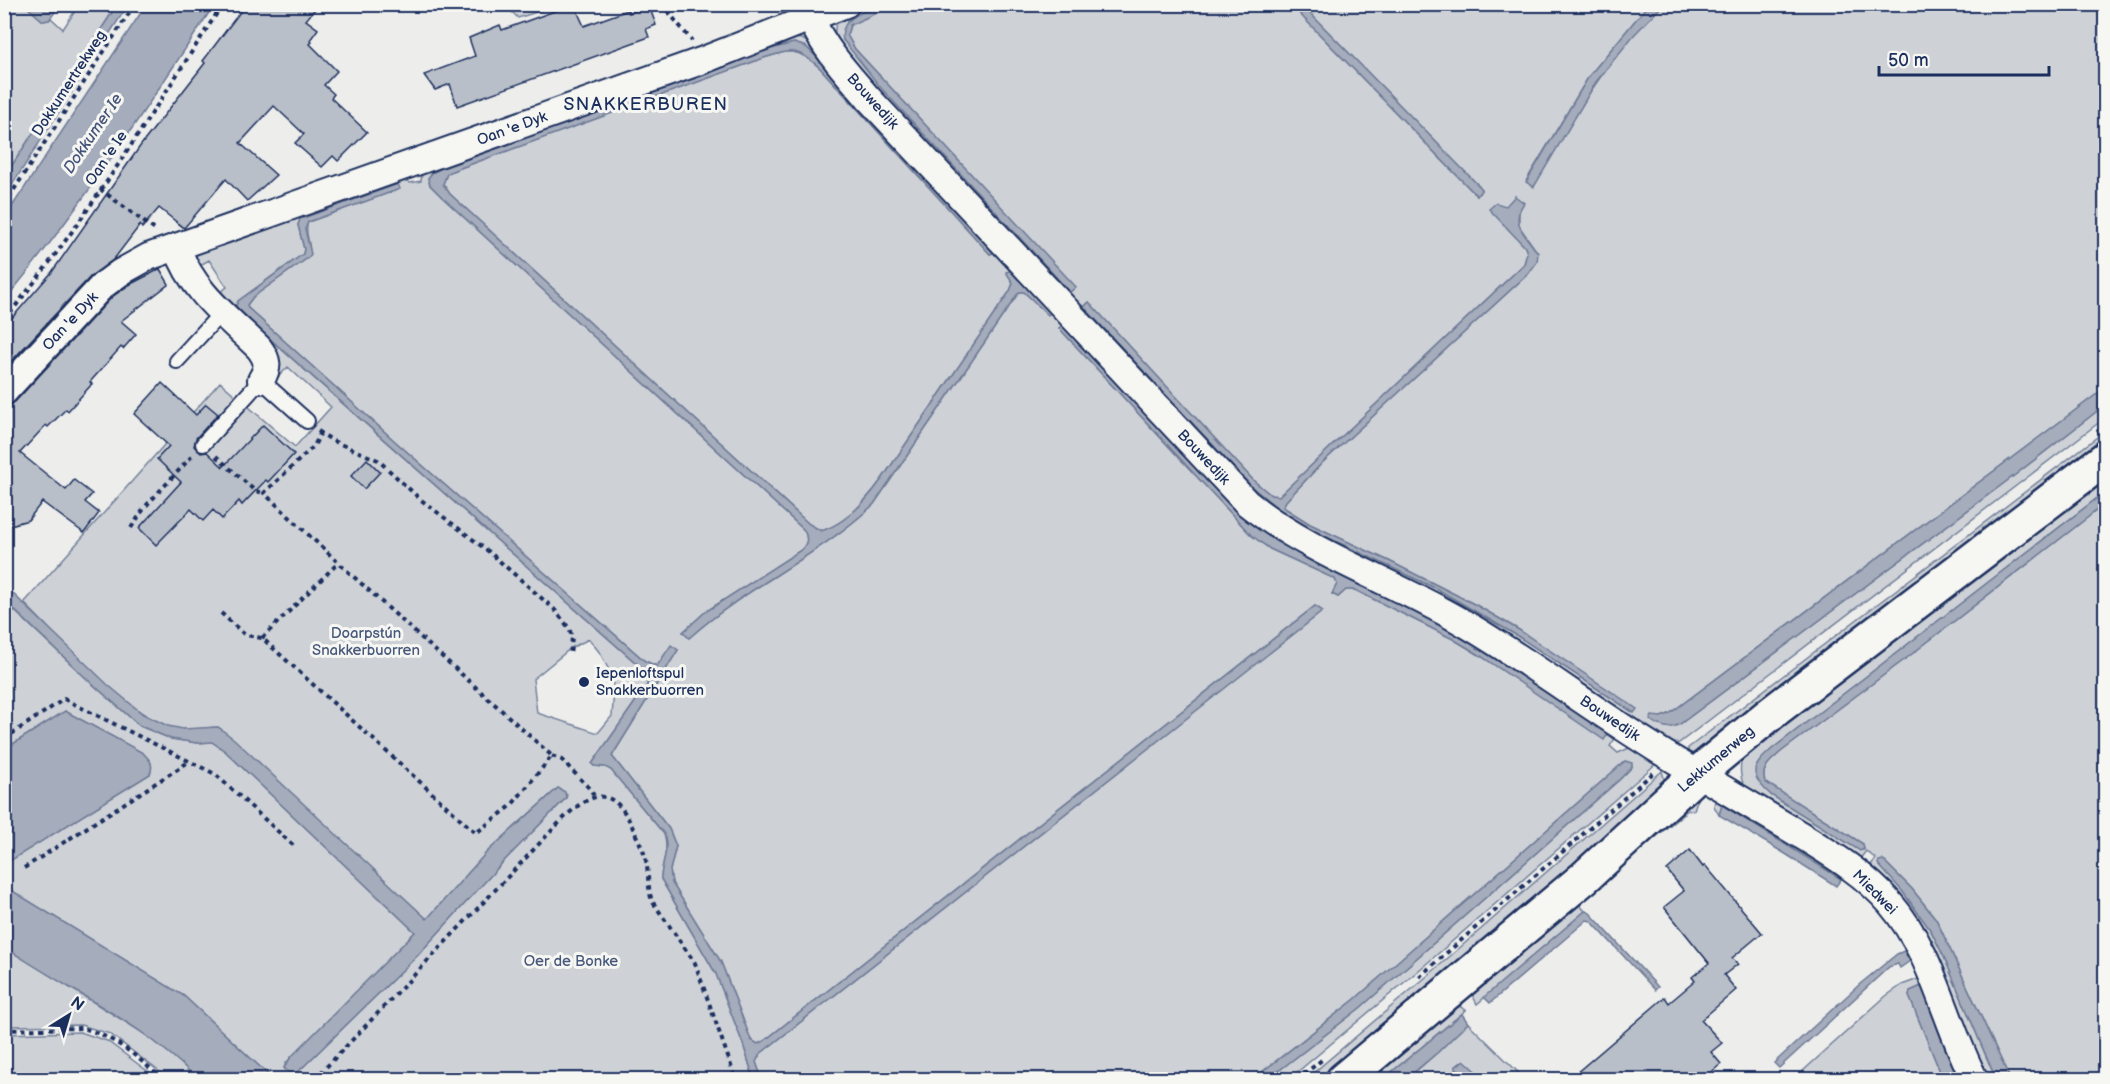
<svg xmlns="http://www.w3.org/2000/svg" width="2110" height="1084" font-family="'Balsamiq Sans',sans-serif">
<rect width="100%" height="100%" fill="#edeeec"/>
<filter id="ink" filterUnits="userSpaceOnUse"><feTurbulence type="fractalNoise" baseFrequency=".0167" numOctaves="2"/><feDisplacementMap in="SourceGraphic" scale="12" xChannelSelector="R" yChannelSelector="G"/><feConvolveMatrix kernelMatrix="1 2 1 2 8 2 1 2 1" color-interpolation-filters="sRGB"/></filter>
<g filter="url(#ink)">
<g fill="#ced2d7" stroke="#74809a" stroke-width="1.5" fill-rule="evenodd">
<path d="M894 4 1291 5 1477 196 1482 189 1302 5H1648L1589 76 1526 181C1543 157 1562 134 1578 110 1601 76 1631 30 1663 5H2105V388L1669 714 1661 717 1680 724 2015 475 2105 405V418L1679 743 1670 744 1271 512 844 58 834 37 836 21C853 7 859 5 881 5L847 21 843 40 1070 292 1075 287 855 49 847 35 850 25ZM1515 196 1519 211V226L1538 253 1529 273 1322 463 1286 501 1283 507 1310 524 1391 562 1476 605 1519 630 1634 713 1516 635 1437 589 1283 513 1252 487 1084 307 1089 302 1254 481 1271 495 1279 496 1524 264 1527 253 1525 247 1498 205 1506 207Z"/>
<polygon points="5,5 25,5 43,21 49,20 51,18 63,29 79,5 117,5 5,176 4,42 7,40 5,37"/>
<polygon points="505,5 559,5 518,18"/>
<path d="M785 37 802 39 819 49 1245 511 1257 521 1290 541 1421 607 1466 632 1617 729 1616 737 1610 746 1618 753 1636 745 1653 755 1658 762 1425 965 1289 1079H1268L1360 1008 1619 780 1632 767 1631 763 1625 761 1354 1000 1253 1079H762L756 1062 760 1054 1322 611 1315 606 764 1041 758 1044 751 1040 721 962 672 883 670 870 676 846 669 829 612 756 678 650 671 646 657 666 645 661 397 443 248 308 247 305 253 297 309 257C313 245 303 234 308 222L399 189 397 184 300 219 298 225 304 249 303 254 238 301 235 308 645 671 648 678 647 685 592 764 594 766 606 767 611 770 664 834C670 851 661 862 661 879L716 974 743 1044 754 1079H273L184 996 9 889 5 883V864L6 863 150 774C154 764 150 760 143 753L65 711 5 749 4 601 88 680 140 726 171 739 197 743 212 742 225 751 415 932 286 1063 284 1068 292 1075 299 1071 418 955 503 862 566 798 567 795 558 788 487 852 427 919 221 729 218 727C202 728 183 732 167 726 121 709 60 638 24 603L220 382 295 447 331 407 288 367 277 378 275 377 276 363 271 352 214 297 227 287 209 260 195 268 193 259 198 248 402 177 410 183 421 181 422 171 426 167ZM794 43 806 47 824 64 997 252 990 254 820 68C796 46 789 50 761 59L452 171 447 173 443 184 450 194 809 524 822 531C847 523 867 500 882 479L1010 291 1013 283 1007 272 1013 270 1052 310 1048 314 1024 292H1019L874 504C818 557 746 587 689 638L683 632 705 612 801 550C808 543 808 538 804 530L443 198 430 185 428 178 432 173 442 168 759 52ZM1065 323 1233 505 1275 541 1350 577 1459 633 1505 661 1610 731 1604 739 1499 667 1453 639 1355 590H1346L1338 597 1332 594 1337 584 1335 579 1270 549 1251 535 1059 328ZM589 639 600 653 611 674 614 690 612 716 598 733 537 713 533 679 571 648Z"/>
<polygon points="2105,431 2105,445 1696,755 1688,752 1688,748"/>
<path d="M2105 471V492L1772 749 1755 768 1771 795 1860 850H1864L1863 844 1765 782C1760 767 1772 760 1782 751L1908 657 2105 504V1079H2010L1936 919 1912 889 1883 860 1903 892 1931 931 1944 957 1992 1070 1999 1079H1982L1865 871 1876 859 1866 851 1856 864 1748 794C1740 780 1739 770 1742 754Z"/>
<polygon points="1662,771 1664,778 1662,789 1345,1063 1325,1079 1305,1080 1432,972"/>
<polygon points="1699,794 1694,810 1688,810 1578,903 1585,911 1477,1004 1472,994 1471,988"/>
<polygon points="1719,797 1840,871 1841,879 1722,806 1719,815 1714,806 1715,800"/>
<polygon points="4,947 148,1036 175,1057 197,1079 169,1079 110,1034 81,1025 5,1026"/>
<polygon points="1921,978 1968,1079 1959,1079 1921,986 1910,991 1909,996 1943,1079 1793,1080 1886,996 1902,985"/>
<polygon points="1452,1002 1466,1010 1383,1079 1358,1080"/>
<polygon points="1468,1023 1525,1079 1485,1079 1464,1061 1455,1067 1469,1079 1406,1080 1438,1052"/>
<polygon points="80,1032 107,1041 158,1079 5,1079 5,1034"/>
</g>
<g fill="#a5acbc" stroke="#6e7a96" stroke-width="1.5">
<polygon points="25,5 50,5 55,9 55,12 49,20 43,21"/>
<polygon points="117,5 128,5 5,196 5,176"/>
<path d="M146 5H214C148 106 81 207 5 300V217Z"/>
<path d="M881 5H894L850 25 847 35 855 49 1076 287 1070 292 881 88 843 40C838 18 865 11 881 5Z"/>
<polygon points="1291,5 1302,5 1482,189 1477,196"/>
<polygon points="1648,5 1663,5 1633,36 1596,82 1534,187 1526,182 1589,76"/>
<path d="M794 43 806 47 824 64 998 251 990 254 820 68C796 46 789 50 761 59L452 171 447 174 443 184 450 194 809 524 821 531C847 523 867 500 882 479L1010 291 1013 283 1006 272 1013 270 1053 310 1048 315 1024 292H1019L874 504C818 557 745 587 689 638L683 632 705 612 801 550C808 543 808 538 804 530L443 198 430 185 428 178 432 173 442 168 759 52Z"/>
<path d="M398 184 400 189 308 222 305 229 311 254 309 257 253 297 247 305 248 308 397 443 645 661 657 666 671 645 678 650 612 756 669 829 676 846 670 870 672 883 721 962 751 1040 758 1044 764 1041 1315 606 1323 611 760 1054 756 1062 762 1079H754L743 1044 716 974 661 879C661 862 670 851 664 834L611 770 605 767 594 766 592 764 647 685 648 678 645 671 235 308 238 301 303 254 304 249 298 225 300 219Z"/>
<path d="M1515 196 1524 203C1509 223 1526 236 1538 253L1537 262 1529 273 1322 463 1286 501 1283 507 1310 524 1391 562 1476 605 1519 630 1637 709 1634 713 1516 635 1437 589 1308 528 1283 513 1252 487 1084 307 1089 302 1254 481 1271 495 1279 496 1524 264 1527 253 1525 247 1489 209 1496 203 1506 206Z"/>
<polygon points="1065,323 1233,505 1275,541 1459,633 1610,731 1604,740 1478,654 1453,639 1355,590 1346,590 1338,597 1332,594 1337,584 1335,579 1270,549 1251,535 1059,328"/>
<path d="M2105 388V405L2015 475 1680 724C1668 731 1661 726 1650 720L1652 716 1661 717 1669 714Z"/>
<path d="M2105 492V504L1908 657 1782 751C1772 760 1760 767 1765 782L1863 844 1864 849 1860 851 1771 795C1749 775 1750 768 1772 749Z"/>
<polygon points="4,585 108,685 143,714 168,726 183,729 218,727 234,739 427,919 487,852 558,788 565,792 566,798 503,862 418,955 299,1071 292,1075 284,1068 291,1057 415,932 225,751 212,742 197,743 171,739 140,726 88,680 5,601"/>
<path d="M65 711 143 753C150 760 154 764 150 774L5 864V749Z"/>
<polygon points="1625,761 1632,763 1632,767 1619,780 1360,1008 1268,1079 1253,1079 1354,1000"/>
<polygon points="1722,805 1841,879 1836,886 1784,853 1719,815"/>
<polygon points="1883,860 1912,889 1936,919 2010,1079 1999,1079 1992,1070 1944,957 1931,931 1903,892 1878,864 1879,861"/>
<path d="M4 883 9 889 184 996 273 1079H197C142 1022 69 991 5 947Z"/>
<polygon points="1585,911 1589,912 1658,987 1655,990 1591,921 1587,920 1490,1003 1484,997"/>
<polygon points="1904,951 1910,961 1900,968 1898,964 1889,967 1779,1068 1774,1063 1860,984 1897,954"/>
<polygon points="1922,986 1959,1079 1943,1079 1909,996 1910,991"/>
<polygon points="1462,1014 1468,1023 1438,1052 1406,1079 1383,1079"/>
<polygon points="1464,1060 1485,1079 1469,1079 1455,1067"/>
</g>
<g fill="#b9bfc8" stroke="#1b2f5e" stroke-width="1.5">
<polygon points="246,4 319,4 306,20 318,29 310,40 312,42 310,44 337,71 324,85 334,94 331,98 367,132 338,161 333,156 322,167 295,143 304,134 274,106 240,143 276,175 247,201 226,179 184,228 159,208 142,228 140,225 114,259 91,276 4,369 4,327 52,272 141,145 205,63 203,61"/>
<polygon points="574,4 584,26 628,10 629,13 649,6 656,25 646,29 649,37 457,106 450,84 435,90 424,75 475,56 469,38 500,25 502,30"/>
<polygon points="160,269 169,284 121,321 136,334 123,349 121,347 90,382 92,384 68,411 66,409 48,427 46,425 20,453 66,490 74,480 92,494 85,502 99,513 84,533 42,502 28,520 4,527 4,407 15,402 112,297 129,285"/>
<polygon points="162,383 196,415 206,404 218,414 196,438 194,446 201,453 207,452 223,467 263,425 294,454 268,482 266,480 242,505 239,501 222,519 213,510 203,521 191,509 156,545 139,528 181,482 157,459 169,446 134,414"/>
<polygon points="367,459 380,472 364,489 351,476"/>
<polygon points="1690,850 1703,867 1705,865 1762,933 1732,958 1738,964 1724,975 1736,990 1701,1020 1722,1043 1711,1052 1721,1064 1702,1080 1568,1080 1665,997 1669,1003 1695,981 1692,977 1709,963 1664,907 1684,891 1667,870"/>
</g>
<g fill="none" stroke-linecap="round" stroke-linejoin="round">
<g stroke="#1b2f5e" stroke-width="18">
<g id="service">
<polyline points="177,361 222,312"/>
<polyline points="203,444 261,380 307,421"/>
</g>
</g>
<g stroke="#1b2f5e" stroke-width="30">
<g id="minor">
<path d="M811 19C825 50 847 73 869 99L1247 503C1313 556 1397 582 1469 626 1546 672 1617 728 1695 772 1728 792 1761 811 1794 831 1828 852 1863 872 1890 903 1934 954 1944 1021 1975 1080"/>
<path d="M177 247C191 290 227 317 259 348 268 360 269 367 261 380"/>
<polyline points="4,392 102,286 121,272 148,257 701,61 846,4"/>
</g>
</g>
<g stroke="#1b2f5e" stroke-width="38">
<polyline id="secondary" points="1343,1080 1585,877 1697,774 1770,714 2106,458"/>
</g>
<g stroke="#1b2f5e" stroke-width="4" stroke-dasharray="4.5 4.5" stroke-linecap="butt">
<polyline points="662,4 692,41"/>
<polyline points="100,189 155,230"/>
<polyline points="4,205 135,4"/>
<path d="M4 320C85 223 153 110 223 4"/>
<polyline points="318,431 333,441 378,460 420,499 488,551 554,609 569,628 572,637 570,656"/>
<polyline points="2097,432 2106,425"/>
<polyline points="216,456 255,491 264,493"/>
<polyline points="131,528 145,507 193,455"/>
<polyline points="221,613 245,635 262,638 476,833 511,806 552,756 344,568 264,493 314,446 320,434"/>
<polyline points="262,638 338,563"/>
<polyline points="4,739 64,699 215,774 294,846"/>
<polyline points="552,756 562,760 591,790 594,796"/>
<polyline points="24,868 190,761"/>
<polyline points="1419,977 1653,773"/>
<path d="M4 1030 81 1028C113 1035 139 1058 163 1080"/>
<path d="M314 1080 559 823C587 794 611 781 632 826 636 836 642 846 645 856 649 871 647 886 652 901L695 963 736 1080"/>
<polyline points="1297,1080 1324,1058"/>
</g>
<use href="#service" stroke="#f6f6f2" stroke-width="14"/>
<use href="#minor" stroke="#f6f6f2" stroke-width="26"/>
<use href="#secondary" stroke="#f6f6f2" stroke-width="33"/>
</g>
</g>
<circle fill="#1b2f5e" stroke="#f6f6f2" stroke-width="2" cx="584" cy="682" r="6"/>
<g text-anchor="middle" stroke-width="6" stroke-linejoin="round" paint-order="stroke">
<g font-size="15" fill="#1b2f5e" stroke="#f6f6f2">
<text transform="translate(69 83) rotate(-57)" y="5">Dokkumertrekweg</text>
<text transform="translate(873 101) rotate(48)" y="5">Bouwedijk</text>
<text transform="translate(512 128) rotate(-20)" y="5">Oan 'e Dyk</text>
<text transform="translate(106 158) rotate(-56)" y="5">Oan 'e Ie</text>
<text transform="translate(70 321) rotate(-47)" y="5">Oan 'e Dyk</text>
<text transform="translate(1204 457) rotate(47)" y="5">Bouwedijk</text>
<text transform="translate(1610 718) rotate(34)" y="5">Bouwedijk</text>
<text transform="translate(1716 759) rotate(-40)" y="5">Lekkumerweg</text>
<text transform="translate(1875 892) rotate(45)" y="5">Miedwei</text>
</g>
<g font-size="15" fill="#48587c" stroke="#f6f6f2">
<text x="366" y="638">Doarpstún<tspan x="366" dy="17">Snakkerbuorren</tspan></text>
<text x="571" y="966">Oer de Bonke</text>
</g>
<g font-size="15" fill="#1b2f5e" stroke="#f6f6f2" text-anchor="start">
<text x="596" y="678">Iepenloftspul<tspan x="596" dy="17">Snakkerbuorren</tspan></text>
</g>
<g font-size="16" font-style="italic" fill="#44547a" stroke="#f6f6f2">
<text transform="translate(92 133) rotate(-56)" y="6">Dokkumer Ie</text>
</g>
<g font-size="18" letter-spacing="1.5" fill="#1b2f5e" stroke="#f6f6f2">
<text x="646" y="110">SNAKKERBUREN</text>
</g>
</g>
<rect width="2110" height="1084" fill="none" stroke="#f6f6f2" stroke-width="24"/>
<rect x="12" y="12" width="2086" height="1060" fill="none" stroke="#1b2f5e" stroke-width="2" filter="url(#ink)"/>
<g transform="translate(69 1015) rotate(37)" stroke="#f6f6f2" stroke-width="4.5" paint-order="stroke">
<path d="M0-4.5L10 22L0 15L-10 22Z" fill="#1b2f5e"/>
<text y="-9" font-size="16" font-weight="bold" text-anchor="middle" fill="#1b2f5e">N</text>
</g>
<path d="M1879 66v9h170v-9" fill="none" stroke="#1b2f5e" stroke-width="3"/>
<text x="1888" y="66" font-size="18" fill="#1b2f5e" stroke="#f6f6f2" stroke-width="4.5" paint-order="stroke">50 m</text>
</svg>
